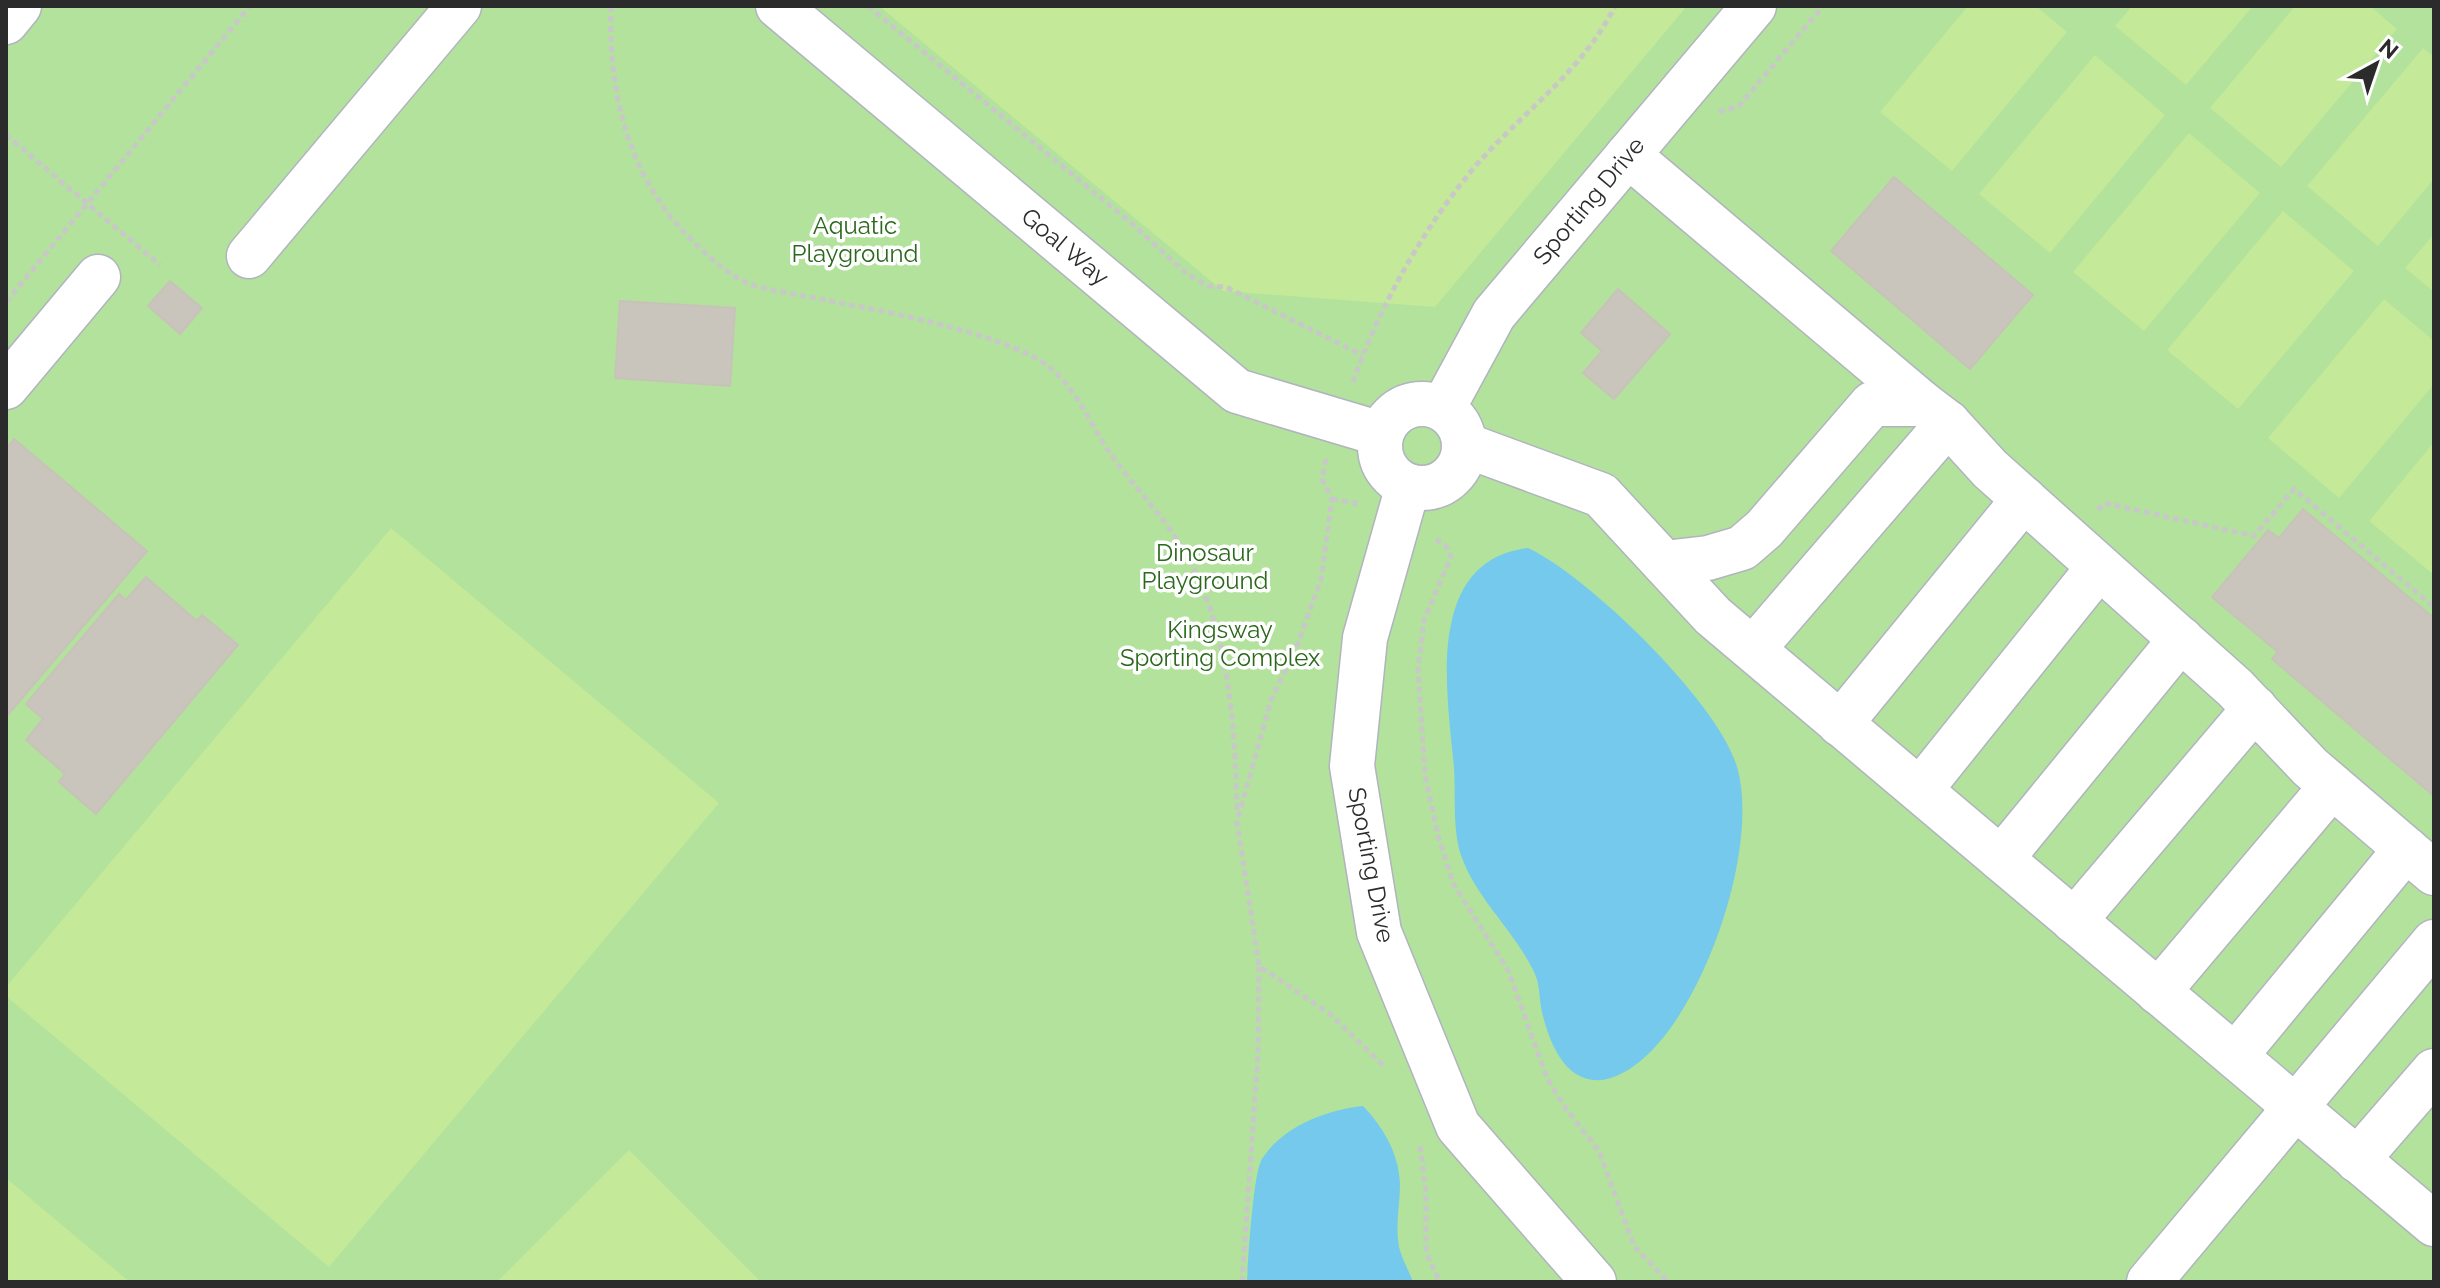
<svg xmlns="http://www.w3.org/2000/svg" width="2440" height="1288" font-family="Raleway,sans-serif">
<rect width="100%" height="100%" fill="#ede7de"/>
<rect fill="#b2e29c" x="6" y="6" width="2428" height="1276"/>
<g fill="#c4e998">
<polygon points="879,6 1687,6 1435,307 1223,291"/>
<polygon points="1968,6 2036,6 2067,32 1952,171 1880,112"/>
<polygon points="2132,6 2253,6 2186,85 2115,26"/>
<polygon points="2295,6 2370,6 2397,29 2281,167 2210,108"/>
<polygon points="2423,48 2434,57 2434,179 2378,246 2307,186"/>
<polygon points="2095,55 2165,115 2050,253 1979,194"/>
<polygon points="2189,133 2260,193 2144,331 2073,272"/>
<polygon points="2283,211 2354,271 2238,409 2167,350"/>
<polygon points="2434,234 2434,292 2405,268"/>
<polygon points="2384,299 2434,341 2434,384 2339,498 2268,438"/>
<polygon points="2434,442 2434,575 2369,521"/>
<polygon points="391,528 719,803 329,1267 6,996 6,987"/>
<polygon points="629,1150 761,1282 497,1282"/>
<polygon points="6,1178 130,1282 6,1282"/>
</g>
<g fill="#74c9ec">
<path d="M1528 548C1588 576 1719 703 1737 767 1760 846 1706 1003 1645 1057 1626 1074 1600 1089 1576 1074 1557 1062 1547 1033 1542 1012 1539 999 1540 985 1535 974 1516 932 1478 901 1462 858 1452 832 1456 795 1454 767 1447 692 1424 561 1528 548Z"/>
<path d="M1363 1106C1383 1127 1399 1153 1400 1184 1400 1205 1395 1225 1399 1247 1402 1259 1409 1271 1413 1282H1247C1248 1262 1253 1173 1262 1159 1282 1127 1326 1110 1363 1106Z"/>
</g>
<g fill="#c9c5bc" stroke="#c8c3b8" stroke-width="2">
<polygon points="1894,177 2033,295 1970,369 1831,251"/>
<polygon points="170,281 202,308 180,334 148,306"/>
<polygon points="1618,289 1670,334 1614,399 1583,373 1602,351 1581,333"/>
<polygon points="620,301 735,308 730,386 615,378"/>
<polygon points="14,439 147,551 6,717 6,449"/>
<polygon points="2303,509 2434,618 2434,796 2272,659 2278,652 2212,597 2268,530 2279,538"/>
<polygon points="146,577 197,621 202,615 238,645 96,814 59,782 65,774 26,740 43,719 26,704 119,594 126,600"/>
</g>
<g fill="none" stroke-linecap="round" stroke-linejoin="round">
<g stroke="#b1b4bf" stroke-width="47">
<g id="minor">
<polyline points="778,6 1237,391 1381,434"/>
<polyline points="6,22 19,6"/>
<polyline points="1628,155 1923,404"/>
<polyline points="249,256 459,6"/>
<polyline points="6,387 98,277"/>
<circle cx="1422" cy="446" r="42"/>
<polyline points="1443,408 1494,314 1754,6"/>
<polyline points="1465,445 1601,495 1713,616 2434,1224"/>
<polyline points="1408,486 1365,638 1352,766 1379,932 1458,1126 1594,1282"/>
<polyline points="1664,563 1708,558 1742,548 1764,529 1872,404 1923,404 1948,423 1990,469 2235,688 2310,767 2434,873"/>
<polyline points="1753,649 1948,423"/>
<polyline points="1840,724 2024,499"/>
<polyline points="1920,790 2099,567"/>
<polyline points="2001,859 2181,639"/>
<polyline points="2074,921 2255,708"/>
<polyline points="2158,992 2332,786"/>
<polyline points="2235,1056 2406,849"/>
<polyline points="2357,1160 2434,1071"/>
<polyline points="2149,1282 2434,942"/>
</g>
</g>
<g stroke="#c8c8c8" stroke-width="5" stroke-dasharray="6 4" stroke-linecap="butt">
<path d="M611 6C608 100 631 186 702 250 720 266 735 280 758 287 839 304 949 319 1024 352 1068 372 1079 403 1102 441 1124 477 1157 507 1179 543 1229 621 1235 722 1237 813"/>
<polyline points="868,6 1130,222 1187,274 1208,286 1226,287 1362,355"/>
<polyline points="1719,112 1739,106 1823,6"/>
<polyline points="6,135 160,265"/>
<polyline points="6,302 250,6"/>
<path d="M1353 382C1379 308 1419 236 1468 175 1516 116 1580 76 1615 6"/>
<polyline points="1326,459 1322,479 1332,499 1321,579 1297,646 1271,700 1237,822 1259,966 1330,1014 1386,1068"/>
<polyline points="1332,499 1359,504"/>
<polyline points="2098,510 2104,503 2254,536 2294,489 2434,607"/>
<polyline points="1436,539 1447,547 1451,557 1424,620 1418,669 1425,775 1438,836 1454,885 1508,970 1547,1078 1564,1106 1599,1151 1634,1246 1668,1282"/>
<polyline points="1420,1146 1426,1192 1426,1253 1440,1282"/>
<polyline points="1242,1282 1258,1054 1259,967"/>
</g>
<use href="#minor" stroke="#fff" stroke-width="44"/>
</g>
<g text-anchor="middle" stroke-width="7" stroke-linejoin="round" paint-order="stroke">
<g font-size="24" fill="#2b2b2b" stroke="#fff">
<text transform="translate(1589 201) rotate(-50)" y="8">Sporting Drive</text>
<text transform="translate(1065 247) rotate(40)" y="8">Goal Way</text>
<text transform="translate(1371 865) rotate(79)" y="8">Sporting Drive</text>
</g>
<g font-size="24" fill="#2a681c" stroke="#fff">
<text x="855" y="234">Aquatic<tspan x="855" dy="28">Playground</tspan></text>
<text x="1205" y="561">Dinosaur<tspan x="1205" dy="28">Playground</tspan></text>
<text x="1220" y="638">Kingsway<tspan x="1220" dy="28">Sporting Complex</tspan></text>
</g>
</g>
<rect width="2440" height="1288" fill="none" stroke="#2b2b2b" stroke-width="16"/>
<g transform="translate(2376 64) rotate(40)" stroke="#ffffff" stroke-width="6" paint-order="stroke">
<path d="M0-6L14 30L0 20L-14 30Z" fill="#2b2b2b"/>
<text y="-12" font-size="22" font-weight="bold" text-anchor="middle" fill="#2b2b2b">N</text>
</g>
</svg>
